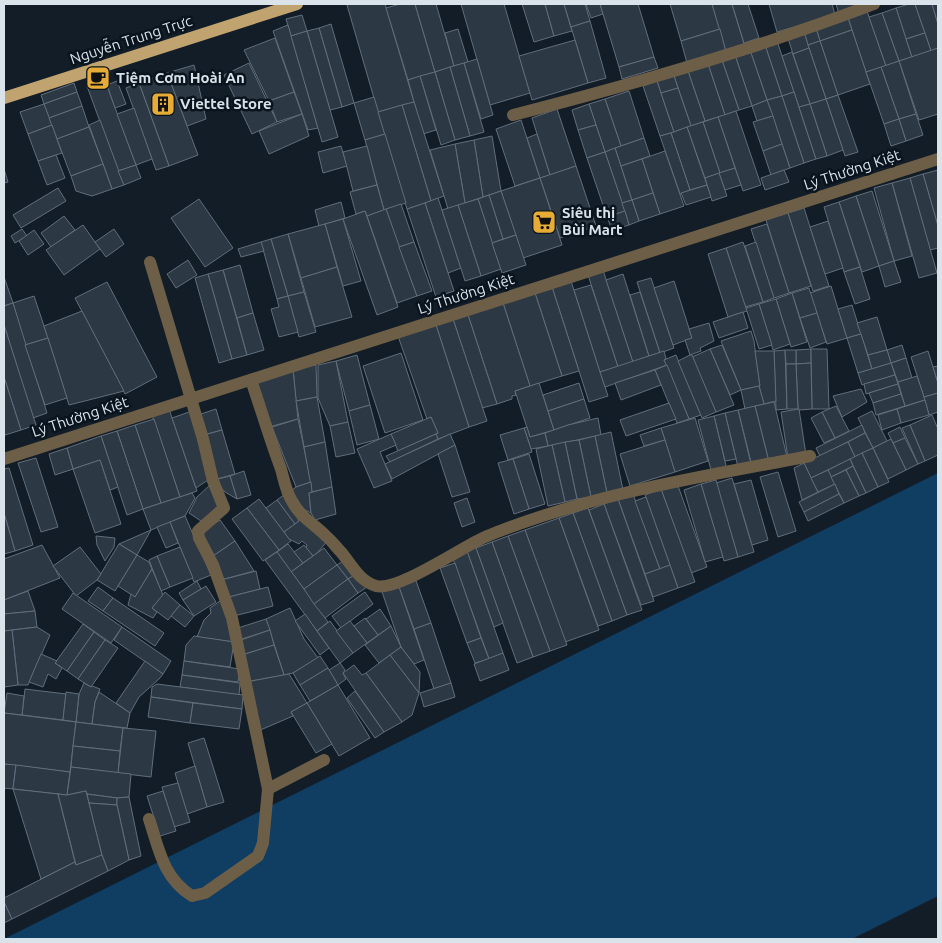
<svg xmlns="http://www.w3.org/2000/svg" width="942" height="943" font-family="Ubuntu,sans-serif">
<rect width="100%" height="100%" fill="#121d28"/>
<polygon fill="#103e63" points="938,473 938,896 852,939 4,939"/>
<g fill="#2c3843" stroke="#616e7b">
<polygon points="351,4 385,4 414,102 378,112 347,5"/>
<polygon points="400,4 415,4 435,72 408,80 386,8"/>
<polygon points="415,4 436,4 454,66 435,72"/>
<polygon points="461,4 504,4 530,93 490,105"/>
<polygon points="522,4 545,4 554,36 534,42"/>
<polygon points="545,4 564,4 572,31 554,36"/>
<polygon points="564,4 585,4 590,21 571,27"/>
<polygon points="586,4 600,4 603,14 591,18"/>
<polygon points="600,4 638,4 654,57 619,67"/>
<polygon points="670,4 712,4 720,29 681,41"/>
<polygon points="712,4 732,4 745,47 726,52"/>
<polygon points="732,4 748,4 759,38 744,43"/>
<polygon points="769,4 832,4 835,15 777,32"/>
<polygon points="836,4 859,4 839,14"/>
<polygon points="909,4 915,4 925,33 906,39 896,8"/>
<polygon points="915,4 932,4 938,24 938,48 931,51"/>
<polygon points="932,4 938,4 938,24"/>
<polygon points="896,8 912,57 899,61 882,13"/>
<polygon points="867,11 886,66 866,72 848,18"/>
<polygon points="882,13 899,61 886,66 869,17"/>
<polygon points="302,15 307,31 291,36 286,19"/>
<polygon points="848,18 852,30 820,41 816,28"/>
<polygon points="590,21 606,78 588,83 571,27"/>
<polygon points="331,24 354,103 342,107 319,28"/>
<polygon points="288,25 318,128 308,130 273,31"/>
<polygon points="319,28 342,107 330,110 307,31"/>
<polygon points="816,28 820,41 808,45 804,32"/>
<polygon points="458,29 468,62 454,66 445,33"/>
<polygon points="720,29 726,52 687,63 681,41"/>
<polygon points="852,30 870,84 838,95 820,41"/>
<polygon points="307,31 338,137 322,142 291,36"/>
<polygon points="804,32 809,48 793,54 788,38"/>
<polygon points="925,33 931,51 912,57 906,39"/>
<polygon points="275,38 294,92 269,101 244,50"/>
<polygon points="575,40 588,83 532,100 519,56"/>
<polygon points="777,41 794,92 782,96 765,45"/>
<polygon points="820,41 838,95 826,99 808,45"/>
<polygon points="765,45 782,96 767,100 750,50"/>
<polygon points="809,48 826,99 810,104 793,54"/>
<polygon points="938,48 938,114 919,120 899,61"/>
<polygon points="750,50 767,100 752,106 735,55"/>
<polygon points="792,52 810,104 799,107 782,56"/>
<polygon points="735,55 752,106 739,110 722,60"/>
<polygon points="654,57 658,68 622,79 619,67"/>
<polygon points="477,59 493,115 481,119 464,63"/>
<polygon points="722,60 739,110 725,115 708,64"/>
<polygon points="899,61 916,114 899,119 881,67"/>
<polygon points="249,63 277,122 252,134 224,75"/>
<polygon points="464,63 484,132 470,136 450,67"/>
<polygon points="708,64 725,115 705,121 688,71"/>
<polygon points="194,65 206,119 187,126 167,73"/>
<polygon points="450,67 470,136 455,140 435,72"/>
<polygon points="881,67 899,119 884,124 866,72"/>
<polygon points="688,71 705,121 691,126 674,76"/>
<polygon points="435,72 455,140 441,145 420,76"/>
<polygon points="167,73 198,155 169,166 139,83"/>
<polygon points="420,76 436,130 423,134 408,80"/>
<polygon points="674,76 678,88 661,93 657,81"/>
<polygon points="105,80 136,165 118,171 87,86"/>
<polygon points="117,81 126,104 115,108 107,85"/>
<polygon points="657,81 674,132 660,136 643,86"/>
<polygon points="74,83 77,92 44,104 41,95"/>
<polygon points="139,83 169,166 156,170 126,88"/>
<polygon points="678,88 691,126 674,132 661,93"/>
<polygon points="629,91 644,138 621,146 605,99"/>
<polygon points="77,92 82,106 49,118 44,104"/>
<polygon points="294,92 302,114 277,122 269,101"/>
<polygon points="794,92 816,159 804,163 782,96"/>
<polygon points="838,95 858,152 845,156 826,99"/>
<polygon points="782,96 804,163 790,168 767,100"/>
<polygon points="374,97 385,134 365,140 354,103"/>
<polygon points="605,99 621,146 605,152 589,104"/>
<polygon points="826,99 843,150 827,156 810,104"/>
<polygon points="767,100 773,116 757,121 752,106"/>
<polygon points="414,102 444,196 431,201 402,105"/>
<polygon points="44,104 52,125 28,134 20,112"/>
<polygon points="589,104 596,125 578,130 572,110"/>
<polygon points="810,104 827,156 816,159 799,107"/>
<polygon points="402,105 431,201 407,209 378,112"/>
<polygon points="82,106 89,127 57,139 49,118"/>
<polygon points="134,108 152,159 136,165 117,114"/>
<polygon points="557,109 576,166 550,175 532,118"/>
<polygon points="736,111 761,185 743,191 718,117"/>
<polygon points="302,114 309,136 269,154 259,131"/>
<polygon points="916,114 923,135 906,141 899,119"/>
<polygon points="773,116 782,144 763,151 753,122"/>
<polygon points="718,117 735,168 720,173 703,122"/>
<polygon points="899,119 906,141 891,146 884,124"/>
<polygon points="100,120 124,185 112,189 89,125"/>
<polygon points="521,120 540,178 515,186 496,129"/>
<polygon points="703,122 720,173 705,178 687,127"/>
<polygon points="52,125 62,153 38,161 28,134"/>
<polygon points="596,125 605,152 587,158 578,130"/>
<polygon points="89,127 103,164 71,176 57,139"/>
<polygon points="687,127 707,185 690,190 671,133"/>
<polygon points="671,133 690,190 680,194 660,136"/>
<polygon points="385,134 406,203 384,210 365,140"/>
<polygon points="537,134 550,175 540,178 527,138"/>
<polygon points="492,136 501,191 483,197 474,140"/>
<polygon points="644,138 650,156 621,166 615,148"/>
<polygon points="474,140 483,197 465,203 455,144"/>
<polygon points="455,144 465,203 448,209 430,150"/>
<polygon points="782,144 790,168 771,175 763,151"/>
<polygon points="341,146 347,166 323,173 318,152"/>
<polygon points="367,146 377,185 353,191 343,152"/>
<polygon points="615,148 632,200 622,203 605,152"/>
<polygon points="665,151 684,206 660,214 642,159"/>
<polygon points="605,152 625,211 607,217 587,158"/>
<polygon points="56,155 65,178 47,185 38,161"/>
<polygon points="642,159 653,193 632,200 621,166"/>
<polygon points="103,164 112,189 92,196 76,191 71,176"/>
<polygon points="136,165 141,178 124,185 118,171"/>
<polygon points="576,166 596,226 560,238 540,178"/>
<polygon points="735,168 741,185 725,190 719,173"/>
<polygon points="4,169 8,182 4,183"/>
<polygon points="784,170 789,182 765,190 761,178"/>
<polygon points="938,170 938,226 923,174"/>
<polygon points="719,173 727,196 712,201 705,178"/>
<polygon points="923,174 938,226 938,248 930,250 910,178"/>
<polygon points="540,178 562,245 523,258 501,191"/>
<polygon points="910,178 937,273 919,278 892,183"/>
<polygon points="892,183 912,256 894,261 874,188"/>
<polygon points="377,185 384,210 367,216 365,211 356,214 350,192"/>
<polygon points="707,185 711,197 686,205 681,193"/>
<polygon points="58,188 66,201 21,228 13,215"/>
<polygon points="501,191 516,235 503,239 489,195"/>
<polygon points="872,191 894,261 879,266 856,196"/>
<polygon points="653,193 660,214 639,221 632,200"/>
<polygon points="489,195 503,239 492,243 478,199"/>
<polygon points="856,196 879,266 862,272 839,202"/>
<polygon points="438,198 461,268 448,273 425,203"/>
<polygon points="199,199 233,248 205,267 171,218"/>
<polygon points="478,199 501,269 481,276 458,205"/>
<polygon points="632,200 639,221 629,225 622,203"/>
<polygon points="341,202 345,218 319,226 315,210"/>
<polygon points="839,202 860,267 844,272 824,207"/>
<polygon points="425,203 454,291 436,297 407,209"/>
<polygon points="401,204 414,242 399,247 386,209"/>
<polygon points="458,205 481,276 465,281 442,210"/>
<polygon points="804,208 829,286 813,291 788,213"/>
<polygon points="386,209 417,296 397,303 367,216"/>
<polygon points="365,211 398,307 377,315 343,219"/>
<polygon points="625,211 629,225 612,230 607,217"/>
<polygon points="788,213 811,286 789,293 766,220"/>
<polygon points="64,216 75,230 51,247 41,233"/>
<polygon points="343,219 361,281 343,286 325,224"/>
<polygon points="828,221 843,268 825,274 810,227"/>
<polygon points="325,224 337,267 301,278 288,234"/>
<polygon points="767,224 789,293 774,298 751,229"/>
<polygon points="83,225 100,249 64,275 46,250"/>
<polygon points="22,229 27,236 15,243 11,236"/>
<polygon points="114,229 124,244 106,257 95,242"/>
<polygon points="34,230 44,244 28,255 19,241"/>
<polygon points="288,234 304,292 288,296 271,239"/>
<polygon points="516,235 526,265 502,273 492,243"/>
<polygon points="271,239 288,296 277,299 261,242"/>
<polygon points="261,242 264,251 241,257 238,249"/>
<polygon points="414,242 432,291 417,296 399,247"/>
<polygon points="743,242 763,302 745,307 726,248"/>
<polygon points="756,242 774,298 763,302 745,246"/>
<polygon points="726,248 747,311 728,317 708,254"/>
<polygon points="188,260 197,275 176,288 167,274"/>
<polygon points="894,261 901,282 885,287 879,266"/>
<polygon points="240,265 253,313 237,318 223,270"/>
<polygon points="337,267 352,317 315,327 301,278"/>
<polygon points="860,267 870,299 855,304 844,272"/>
<polygon points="223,270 247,355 232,359 208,274"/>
<polygon points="603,270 633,362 618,367 588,275"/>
<polygon points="208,274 232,359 219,363 195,278"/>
<polygon points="623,274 649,356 633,362 606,280"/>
<polygon points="4,277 13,303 4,306"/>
<polygon points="651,278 674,348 660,353 637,282"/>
<polygon points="571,281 608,396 589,402 552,287"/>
<polygon points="674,281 692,338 673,345 654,288"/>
<polygon points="107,282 157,377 125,394 75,298"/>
<polygon points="591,285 618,367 600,372 574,290"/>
<polygon points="831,286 847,338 827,344 810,293"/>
<polygon points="552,287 579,371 562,376 535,293"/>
<polygon points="809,288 817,313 800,318 792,293"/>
<polygon points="304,292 316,332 299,337 288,296"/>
<polygon points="640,292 660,353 649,356 630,295"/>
<polygon points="535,293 562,376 530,386 503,303"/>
<polygon points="792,293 807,342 791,347 776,299"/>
<polygon points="34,296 48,338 25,345 13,303"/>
<polygon points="288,296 298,332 279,337 271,309 279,307 277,299"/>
<polygon points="776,299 790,344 773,350 759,304"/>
<polygon points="13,303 47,413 33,418 4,325 4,306"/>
<polygon points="503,303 530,386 515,391 516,395 512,396 512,399 497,404 468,315"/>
<polygon points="759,304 772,345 759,349 746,308"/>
<polygon points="852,305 861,334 847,338 838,309"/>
<polygon points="82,311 124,391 69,405 44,326"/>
<polygon points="743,312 748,328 719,338 713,322"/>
<polygon points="253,313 264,350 247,355 237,318"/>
<polygon points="817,313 826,342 810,348 800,318"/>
<polygon points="468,315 497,404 482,408 453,319"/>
<polygon points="877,317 887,350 868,355 857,323"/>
<polygon points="453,319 487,421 469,427 436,325"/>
<polygon points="709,323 714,341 700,348 701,351 690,355 685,340 692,338 689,329"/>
<polygon points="4,325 36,425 21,430 4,377"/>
<polygon points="436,325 469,427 438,439 436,434 438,433 431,417 427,419 398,336"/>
<polygon points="751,331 754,341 760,386 741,390 721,341"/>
<polygon points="861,334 872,369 858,373 847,338"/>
<polygon points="48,338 67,398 45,405 25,345"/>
<polygon points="722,345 741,390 730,395 710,349"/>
<polygon points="902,345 906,358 891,363 887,350"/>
<polygon points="710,349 734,405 716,412 692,357"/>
<polygon points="811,349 811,363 796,364 796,350"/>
<polygon points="811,349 827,349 829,409 812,409"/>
<polygon points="785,350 787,409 776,410 774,351"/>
<polygon points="785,350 796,350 796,364 786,364"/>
<polygon points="887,350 891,363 872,369 868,355"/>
<polygon points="664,351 666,359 664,360 667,365 605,387 600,372"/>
<polygon points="755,351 774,351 776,401 764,404 759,386 760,386"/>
<polygon points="928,351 938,383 938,393 924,397 911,357"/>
<polygon points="401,353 423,420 385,433 363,366"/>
<polygon points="357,355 370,405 349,411 336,361"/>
<polygon points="676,355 701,415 689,419 664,360"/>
<polygon points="690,355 692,355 716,412 702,418 678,361"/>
<polygon points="906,358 912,378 898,382 891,363"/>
<polygon points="336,361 348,422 330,426 318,398 318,365"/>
<polygon points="811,363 812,409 799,410 798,409 796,364"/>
<polygon points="891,363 895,375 862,385 858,373"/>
<polygon points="786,364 796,364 798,409 787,409"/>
<polygon points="316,365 317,397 296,401 293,369"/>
<polygon points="667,365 689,419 677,423 655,370"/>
<polygon points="938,366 938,383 933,367"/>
<polygon points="293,369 298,419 269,427 255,382"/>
<polygon points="655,370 661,385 621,400 615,383"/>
<polygon points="895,375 898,384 866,394 864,384"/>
<polygon points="917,376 925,400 905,406 898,382"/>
<polygon points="4,377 21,430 5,435 4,432"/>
<polygon points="539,383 554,430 530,437 515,391"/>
<polygon points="579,383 584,399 548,411 543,395"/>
<polygon points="898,384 901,394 873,403 869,393"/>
<polygon points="759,386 764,404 745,409 741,390"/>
<polygon points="861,389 867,402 842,417 833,396"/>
<polygon points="938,393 938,412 929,415 924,397"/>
<polygon points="901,394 905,406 876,415 873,403"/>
<polygon points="317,397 325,442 304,447 296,401"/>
<polygon points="584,399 590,418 554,430 548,411"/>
<polygon points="925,400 929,415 901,423 897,409"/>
<polygon points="774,402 787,457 769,462 755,406"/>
<polygon points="669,403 676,419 626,436 620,420"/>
<polygon points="370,405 379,439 357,445 349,411"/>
<polygon points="755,406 769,462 752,466 738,410"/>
<polygon points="836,406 849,431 835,438 822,412"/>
<polygon points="169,409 197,491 180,497 152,415"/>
<polygon points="216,409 222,430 204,435 198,415"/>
<polygon points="799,409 806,455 788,458 781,412"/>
<polygon points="897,409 901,423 882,430 878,415"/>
<polygon points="738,410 751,464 738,467 725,413"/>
<polygon points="192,411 211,478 196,488 172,418"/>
<polygon points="872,411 887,441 873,448 858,418"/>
<polygon points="822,412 835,438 824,443 811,418"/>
<polygon points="725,413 736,459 725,461 714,416"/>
<polygon points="932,415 938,429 938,455 925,461 910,425"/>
<polygon points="714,416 727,470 712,474 698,420"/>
<polygon points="431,417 438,433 398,451 391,434"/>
<polygon points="598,418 601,435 548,446 545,433 568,425"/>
<polygon points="695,418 708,461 675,472 661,428"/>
<polygon points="154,419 180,497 161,503 135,425"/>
<polygon points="298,419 311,482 296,487 272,427"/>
<polygon points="348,422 355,453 336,457 330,426"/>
<polygon points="135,425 161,503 143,509 117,431"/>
<polygon points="862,425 865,433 820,456 816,448"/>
<polygon points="910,425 925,461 918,464 902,428"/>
<polygon points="527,427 530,437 545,433 548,446 531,449 524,428"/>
<polygon points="900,427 905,438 893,443 888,433"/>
<polygon points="524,428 532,452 508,460 500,435"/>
<polygon points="661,428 665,440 644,446 640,435"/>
<polygon points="222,430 235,474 217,479 204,435"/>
<polygon points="117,431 143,509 127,515 101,436"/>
<polygon points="611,432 623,490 607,493 595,436"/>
<polygon points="865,433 873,448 855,457 848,442"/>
<polygon points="391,434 396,445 380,452 392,481 374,488 357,449"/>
<polygon points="436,434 438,439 390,462 386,456"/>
<polygon points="450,434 455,445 392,479 385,464"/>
<polygon points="101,436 118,487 110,490 100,460 73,469 67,448"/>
<polygon points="595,436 607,493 591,497 579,440"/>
<polygon points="905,438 918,464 906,470 893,443"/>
<polygon points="891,439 906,470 888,479 873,448"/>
<polygon points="579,440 591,497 577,499 565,442"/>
<polygon points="665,440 675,472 630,486 620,454"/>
<polygon points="325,442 332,487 312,492 304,447"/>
<polygon points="565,442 577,499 565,502 552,445"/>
<polygon points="848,442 855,457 811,478 804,463"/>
<polygon points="455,445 470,492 452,497 438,454"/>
<polygon points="552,445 565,502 548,506 536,449"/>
<polygon points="67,448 73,469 55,475 49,454"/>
<polygon points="873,448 889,482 878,487 862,453"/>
<polygon points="862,453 878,487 866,493 850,459"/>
<polygon points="529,454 545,504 529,509 513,459"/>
<polygon points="36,458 58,527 41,532 18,463"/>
<polygon points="513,459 529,509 514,514 498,463"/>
<polygon points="850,459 853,466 831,477 828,470"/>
<polygon points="100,460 121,524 95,533 73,469"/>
<polygon points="804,463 818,492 802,500 794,468"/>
<polygon points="853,466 866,493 859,496 846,470"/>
<polygon points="9,468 33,545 15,551 4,513 4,469"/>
<polygon points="828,470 835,484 818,492 811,478"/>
<polygon points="846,470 859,496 844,503 831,477"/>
<polygon points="244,471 251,495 237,499 230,476"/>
<polygon points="778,472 796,531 778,537 760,477"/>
<polygon points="230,476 237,499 225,492 214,480"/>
<polygon points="732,478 754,552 738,557 716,483"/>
<polygon points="716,480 738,557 724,561 701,484"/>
<polygon points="751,480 768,540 752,545 734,484"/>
<polygon points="311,482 312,492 309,493 311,513 297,506 291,491 296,487"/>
<polygon points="677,483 707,567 691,573 661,489"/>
<polygon points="701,484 723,557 705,562 684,490"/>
<polygon points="835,484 839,494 804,512 799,502"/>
<polygon points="210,485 219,508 201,521 189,513 197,497"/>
<polygon points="332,487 336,514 315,520 311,513 309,493"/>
<polygon points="661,489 695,582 678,588 645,495"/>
<polygon points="192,493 195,498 185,516 151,530 143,509"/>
<polygon points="285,494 299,521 295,524 277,500"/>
<polygon points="633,494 660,569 645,574 618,499"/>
<polygon points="839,494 844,503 808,521 804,512"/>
<polygon points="646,497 670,565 660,569 635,501"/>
<polygon points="467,498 475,522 462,527 454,503"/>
<polygon points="259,499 291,541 279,550 247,508"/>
<polygon points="618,499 654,601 641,605 604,504"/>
<polygon points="277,500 295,524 284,532 266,508"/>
<polygon points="604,504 642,610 627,615 589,510"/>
<polygon points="247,508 279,550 263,561 232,519"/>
<polygon points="588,508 627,615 612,621 573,513"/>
<polygon points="4,513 15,551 4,554"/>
<polygon points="573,513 612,621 598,626 559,518"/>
<polygon points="185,516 211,575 194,582 170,522"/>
<polygon points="297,516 328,540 318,552 313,556 306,548 307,545 302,541 299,544 289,539 284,532 299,521"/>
<polygon points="559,518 599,630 565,642 525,530"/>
<polygon points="220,520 235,541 213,556 200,533"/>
<polygon points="170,522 178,543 166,548 157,527"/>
<polygon points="151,530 137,555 119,544"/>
<polygon points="525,530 567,645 550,651 508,536"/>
<polygon points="96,536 115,538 114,547 105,561 97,545"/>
<polygon points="508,536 550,651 533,657 492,542"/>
<polygon points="235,541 254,571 221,580 213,556"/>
<polygon points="492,542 533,657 517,663 476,548"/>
<polygon points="119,544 137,555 115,591 97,580"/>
<polygon points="288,544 303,563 291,572 277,552"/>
<polygon points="42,545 60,578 4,600 4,559"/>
<polygon points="304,545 313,556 303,563 294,552"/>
<polygon points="80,547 101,574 97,580 76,596 53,566"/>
<polygon points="180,547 193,578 170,587 157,556"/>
<polygon points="324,548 337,565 304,589 291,572"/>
<polygon points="476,548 503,623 494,627 467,551"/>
<polygon points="467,551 503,653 489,659 452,556"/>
<polygon points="277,552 328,622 317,631 265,560"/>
<polygon points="137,555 149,562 152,569 135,597 118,586"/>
<polygon points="157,556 170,587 161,591 149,560"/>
<polygon points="346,559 356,574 348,579 337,565"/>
<polygon points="455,563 481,638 467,643 440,568"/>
<polygon points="337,565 348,579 314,604 304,589"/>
<polygon points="670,565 678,588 653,597 645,574"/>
<polygon points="152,569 163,595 152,608 157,612 153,618 128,605 131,594 135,597"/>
<polygon points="256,571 260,589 225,598 221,580"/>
<polygon points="356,574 367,587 358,593 348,579"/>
<polygon points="415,578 431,623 414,629 398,584"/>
<polygon points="348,579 358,593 325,618 314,604"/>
<polygon points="197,581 201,589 183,600 179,593"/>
<polygon points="398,584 424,660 414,664 401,647 381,589"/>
<polygon points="206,586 216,602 194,616 183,600"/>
<polygon points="98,587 113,598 103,611 88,601"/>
<polygon points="268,587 273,606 234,616 229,597"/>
<polygon points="28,591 35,611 4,614 4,600"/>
<polygon points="165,592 180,605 168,620 152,608"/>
<polygon points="365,592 373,604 341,628 332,616"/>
<polygon points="73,593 122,627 111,643 62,609"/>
<polygon points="113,598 164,633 155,646 103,611"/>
<polygon points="223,599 234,642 197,637 204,620 211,613 210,608"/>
<polygon points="180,605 194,616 185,627 171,616"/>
<polygon points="290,608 304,639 318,658 293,673 284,675 266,619"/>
<polygon points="380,609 391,626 378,635 366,619"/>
<polygon points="35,611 37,627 4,631 4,614"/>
<polygon points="305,614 329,648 320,655 295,621"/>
<polygon points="365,618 378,635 367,643 354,626"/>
<polygon points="266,619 270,630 242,639 238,628"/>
<polygon points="330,621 353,653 340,663 317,631"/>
<polygon points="350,621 367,643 353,653 336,631"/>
<polygon points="431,623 451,683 434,689 414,629"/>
<polygon points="83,624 94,632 67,671 55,663"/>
<polygon points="391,626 401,647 379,663 365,645"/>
<polygon points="37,627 50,635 28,685 18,685 12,630"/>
<polygon points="122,627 171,661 163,674 114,640"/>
<polygon points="12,630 18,685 4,687 4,631"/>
<polygon points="270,630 274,645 242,655 238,641"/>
<polygon points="94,632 105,640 78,679 67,671"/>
<polygon points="194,636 234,642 230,667 184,661 186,645"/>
<polygon points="481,638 489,659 475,663 467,643"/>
<polygon points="105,640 118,648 91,687 78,679"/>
<polygon points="274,645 284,675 246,682 242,655"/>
<polygon points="401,647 420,672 419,693 390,655"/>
<polygon points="503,653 509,670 480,681 474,664"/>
<polygon points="41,654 57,661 55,663 62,668 56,679 48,674 43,687 29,682"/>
<polygon points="390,655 419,693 412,715 402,722 366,673"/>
<polygon points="320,656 328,668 300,685 293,673"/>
<polygon points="145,661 163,674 159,679 139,697 130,713 116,703"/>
<polygon points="184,661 240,669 238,682 182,675"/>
<polygon points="340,663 345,670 343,673 346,679 338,685 329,670"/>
<polygon points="354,665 362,675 366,673 402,722 384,732 343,673"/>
<polygon points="328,668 338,685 310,701 300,685"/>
<polygon points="289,674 307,703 291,712 293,716 258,731 246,682"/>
<polygon points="182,675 240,683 239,695 180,687"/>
<polygon points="84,683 91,687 92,686 100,689 95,702 92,724 76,722 79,694"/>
<polygon points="451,683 455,697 424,707 420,693"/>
<polygon points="157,684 243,695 242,709 151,697 152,687"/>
<polygon points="338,685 370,738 339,756 307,703"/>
<polygon points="25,689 66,694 63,720 22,715"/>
<polygon points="355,691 384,732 375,738 347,698"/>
<polygon points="66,692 79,694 76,722 63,720"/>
<polygon points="99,692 130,713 127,728 92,724 95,702"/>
<polygon points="7,693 24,696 22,715 4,713"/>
<polygon points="151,697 193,703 190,723 148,717"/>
<polygon points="193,703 242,709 239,729 190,723"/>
<polygon points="307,703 332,744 316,753 291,712"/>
<polygon points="4,713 76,722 70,772 4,764"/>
<polygon points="76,722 123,728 120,751 73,746"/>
<polygon points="123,728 156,731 151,777 118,773"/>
<polygon points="204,738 224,802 207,807 188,743"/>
<polygon points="73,746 120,751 118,773 71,767"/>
<polygon points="4,764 16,765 13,789 4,788"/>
<polygon points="16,765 70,772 67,795 13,789"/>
<polygon points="195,766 207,807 187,814 175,773"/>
<polygon points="71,767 131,774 129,797 117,798 87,794 86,791 67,795"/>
<polygon points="178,783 190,822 174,827 162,787"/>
<polygon points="13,789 58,794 75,862 41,879"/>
<polygon points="86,791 102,855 76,865 58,794 67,795"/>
<polygon points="163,791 176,831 160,836 147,796"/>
<polygon points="87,794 117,798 117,805 89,803"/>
<polygon points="129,797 141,856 129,860 117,805 117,798"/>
<polygon points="89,803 117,805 129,860 108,871 102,855"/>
<polygon points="102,855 108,871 12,919 4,902 4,898 75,862 76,865"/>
<polygon points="4,902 12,919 4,923"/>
</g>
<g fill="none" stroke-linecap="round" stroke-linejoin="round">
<g stroke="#6d5f47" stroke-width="12">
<path d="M513 115C635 84 756 49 874 4"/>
<polyline points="150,262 203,439 213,481 224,508 198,531 199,538 213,565 232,618 268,789"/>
<path d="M251 380C261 409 270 440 281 469 284 480 286 492 292 501 300 517 314 524 326 536 332 541 336 547 341 552 352 565 359 581 376 586 397 592 462 547 485 537 589 494 700 477 810 456"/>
<polyline points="4,459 938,159"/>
<path d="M149 819C159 849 163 878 192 896L205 893 258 856 263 843 268 789 324 760"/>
</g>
<polyline stroke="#c1a370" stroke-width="12" points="4,98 297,4"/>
</g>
<defs>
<g id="cafe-square" transform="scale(1.25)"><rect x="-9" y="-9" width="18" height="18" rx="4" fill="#e7ac36" stroke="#09141e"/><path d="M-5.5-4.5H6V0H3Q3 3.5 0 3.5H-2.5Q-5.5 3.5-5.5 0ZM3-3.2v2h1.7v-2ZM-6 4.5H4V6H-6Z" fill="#111"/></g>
<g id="building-square" transform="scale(1.25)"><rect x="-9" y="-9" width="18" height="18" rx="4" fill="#e7ac36" stroke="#09141e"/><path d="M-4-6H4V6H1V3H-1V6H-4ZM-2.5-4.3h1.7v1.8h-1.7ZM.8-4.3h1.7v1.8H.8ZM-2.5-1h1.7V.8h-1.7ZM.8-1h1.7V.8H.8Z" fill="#111"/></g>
<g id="supermarket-square" transform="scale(1.25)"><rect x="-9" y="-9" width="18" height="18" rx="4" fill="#e7ac36" stroke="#09141e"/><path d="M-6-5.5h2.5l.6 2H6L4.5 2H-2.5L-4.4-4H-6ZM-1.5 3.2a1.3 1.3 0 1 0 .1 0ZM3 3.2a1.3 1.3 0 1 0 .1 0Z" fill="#111"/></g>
</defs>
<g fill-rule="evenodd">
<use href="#cafe-square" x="98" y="78"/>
<use href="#building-square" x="163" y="104"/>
<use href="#supermarket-square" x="544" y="222"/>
</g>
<g text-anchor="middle" stroke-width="5" stroke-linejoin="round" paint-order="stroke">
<g font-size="15" fill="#dbe3ea" stroke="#09141e">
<text transform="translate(131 40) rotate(-18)" y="5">Nguyễn Trung Trực</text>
<text transform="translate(852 170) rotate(-18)" y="5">Lý Thường Kiệt</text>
<text transform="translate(466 294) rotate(-18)" y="5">Lý Thường Kiệt</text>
<text transform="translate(80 417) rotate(-18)" y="5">Lý Thường Kiệt</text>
</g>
<g font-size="15" font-weight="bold" fill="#dbe3ea" stroke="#09141e" text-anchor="start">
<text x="116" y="83">Tiệm Cơm Hoài An</text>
<text x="180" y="109">Viettel Store</text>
<text x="562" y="218">Siêu thị<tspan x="562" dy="17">Bùi Mart</tspan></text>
</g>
</g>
<rect width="942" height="943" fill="none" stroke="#dbe3ea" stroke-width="10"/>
</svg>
